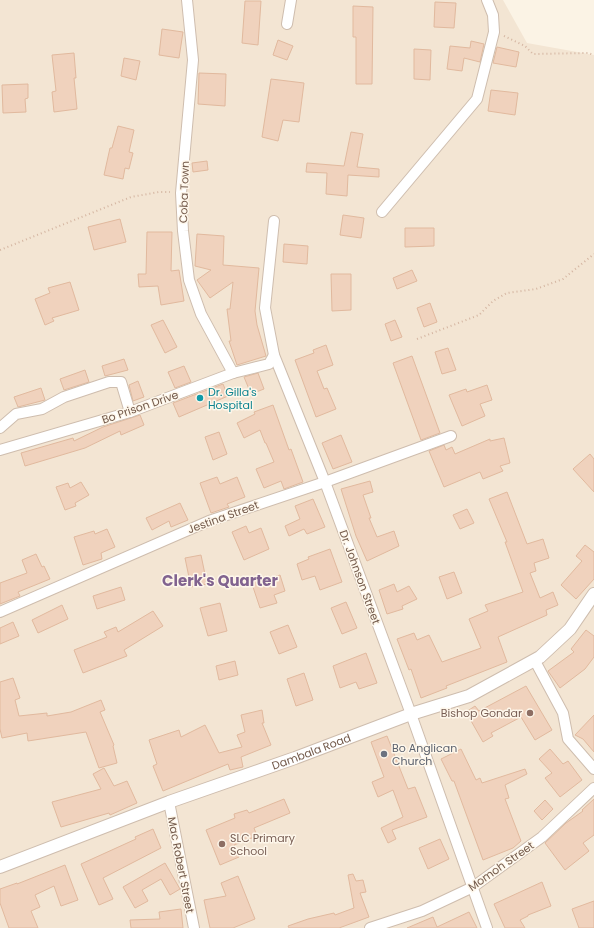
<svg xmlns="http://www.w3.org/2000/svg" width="594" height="928" font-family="Poppins,sans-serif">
<rect width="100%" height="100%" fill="#fbf3e5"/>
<polygon fill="#f3e5d3" points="0,0 503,0 527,43 594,55 594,928 0,928"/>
<g fill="#f0d2bd" stroke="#e1b99e">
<polygon points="245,1 261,1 258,45 242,43"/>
<polygon points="435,2 456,3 454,28 434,27"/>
<polygon points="353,6 373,7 372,84 356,84 356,37 353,37"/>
<polygon points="162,29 183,32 179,58 159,55"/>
<polygon points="278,40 293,46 287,60 273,55"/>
<polygon points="471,41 484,44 480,62 464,58 462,71 447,69 450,46 470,48"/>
<polygon points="497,47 519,52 516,67 493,63"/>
<polygon points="414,49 431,50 430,80 414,79"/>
<polygon points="74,53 76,78 74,78 77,109 54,112 52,92 56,91 52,55"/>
<polygon points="124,58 140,61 136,80 121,76"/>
<polygon points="199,73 226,74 225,106 198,104"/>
<polygon points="271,79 304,83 299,122 283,120 278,141 262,137"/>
<polygon points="28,84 28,98 25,99 26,112 3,113 2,85"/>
<polygon points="491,90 518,93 515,115 488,111"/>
<polygon points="118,126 134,130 129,152 133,153 129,169 125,168 123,179 104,175 110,148 112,148"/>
<polygon points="351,132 363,134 357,167 379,169 379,177 348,175 347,196 326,194 327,173 306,172 307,163 344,166"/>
<polygon points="207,161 208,170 193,172 192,163"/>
<polygon points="343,215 364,218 361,238 340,235"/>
<polygon points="120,219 126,242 94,250 88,227"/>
<polygon points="405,228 434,228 434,246 405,247"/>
<polygon points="147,232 172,232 171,271 179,270 184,301 161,305 158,286 139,287 138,274 146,274"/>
<polygon points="197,234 224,236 223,265 259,268 255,311 257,325 266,356 237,365 229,341 231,341 227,309 230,309 233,282 210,298 197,280 211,270 195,266"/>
<polygon points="284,244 308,246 307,264 283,262"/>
<polygon points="412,270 417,281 397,289 393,278"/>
<polygon points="331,274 351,274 351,310 332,311"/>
<polygon points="70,282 79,310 52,318 54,321 45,325 35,299 50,293 48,288"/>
<polygon points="430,303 437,322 424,327 417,308"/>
<polygon points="163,320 177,347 165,353 151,325"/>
<polygon points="395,320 402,337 391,341 385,324"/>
<polygon points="326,345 333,365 317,371 324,389 327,388 336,409 316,417 295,360 314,353 313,350"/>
<polygon points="448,348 456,370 442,374 435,352"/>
<polygon points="412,356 440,433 421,440 393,363"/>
<polygon points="124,359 128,370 105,376 102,366"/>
<polygon points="184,366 191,382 175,388 168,372"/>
<polygon points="85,370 89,382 64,390 60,379"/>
<polygon points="258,373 264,389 251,394 244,377"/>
<polygon points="138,381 144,397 133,401 129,385"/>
<polygon points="223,384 228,396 179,417 173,403"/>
<polygon points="487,385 492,400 480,404 485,416 462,426 449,395 466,389 467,392"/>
<polygon points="41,388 45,400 18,407 14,397"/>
<polygon points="273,405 289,450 291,449 303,482 284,489 281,481 264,488 256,469 274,462 266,443 265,443 260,430 244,438 237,423 255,414 254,412"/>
<polygon points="140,415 144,425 121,435 120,431 85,448 25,466 21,453 73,438 74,441 103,427"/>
<polygon points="219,432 227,454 213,460 205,437"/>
<polygon points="341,435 352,462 333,469 322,443"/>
<polygon points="504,438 510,463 500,466 503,471 483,479 480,472 444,487 429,451 444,445 446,450 452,447 455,454 490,439 490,441"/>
<polygon points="590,454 594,459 594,492 573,469"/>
<polygon points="217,477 220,484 237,477 245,497 227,504 229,507 211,513 200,483"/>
<polygon points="370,481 373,492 363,495 371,518 369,518 377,537 394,531 399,546 367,561 356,536 341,489"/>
<polygon points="81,482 89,495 75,503 76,506 65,510 56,487 68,483 70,488"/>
<polygon points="507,492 527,544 543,539 549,558 534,563 536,571 530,573 540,598 553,592 558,605 546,610 547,615 498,637 507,662 446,686 447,688 421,698 411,669 409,670 397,639 414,633 417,640 429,635 442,662 481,648 469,619 488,611 485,605 523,592 505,542 507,542 489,499"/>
<polygon points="313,499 325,527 307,534 304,529 289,536 285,526 300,519 295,506"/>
<polygon points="180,503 188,520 171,527 169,521 152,530 146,518"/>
<polygon points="467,509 474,523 460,529 453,515"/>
<polygon points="246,526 249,533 261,528 269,549 244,560 232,532"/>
<polygon points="107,529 115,547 101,553 102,559 83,565 74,537 94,531 95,534"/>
<polygon points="585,545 594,552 594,579 576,599 561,585 582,561 576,556"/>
<polygon points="330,549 342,582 320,590 315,576 302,580 297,564 309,559 308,557"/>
<polygon points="36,554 42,567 44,566 50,579 18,592 20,596 0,604 0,583 27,573 22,560"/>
<polygon points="201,555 207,584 191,587 185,558"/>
<polygon points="454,572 462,593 447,599 439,577"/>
<polygon points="280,575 285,591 274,595 277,603 260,608 251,581 267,576 268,579"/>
<polygon points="394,584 397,592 409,586 417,599 402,606 403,609 387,614 379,590"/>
<polygon points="121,587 125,600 97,609 93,596"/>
<polygon points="346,602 357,628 342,634 331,608"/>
<polygon points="220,603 227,631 208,636 200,608"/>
<polygon points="62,605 68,619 38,633 32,620"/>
<polygon points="153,611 163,626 124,650 127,656 83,673 74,650 107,637 104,632 116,627 118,632"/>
<polygon points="13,622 19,636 0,644 0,628"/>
<polygon points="288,625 297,647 279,654 270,632"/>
<polygon points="586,630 594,636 594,657 585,669 560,688 548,671 574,652 571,649"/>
<polygon points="366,653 377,683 359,689 356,682 340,688 333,666"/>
<polygon points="235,661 238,675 219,680 216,666"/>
<polygon points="304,673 313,700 296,706 287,679"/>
<polygon points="13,678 20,698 15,700 19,716 47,713 47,716 71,712 101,700 105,710 100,712 114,745 113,746 117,763 99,768 86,732 28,741 27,733 2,738 0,729 0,682"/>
<polygon points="526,686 552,730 535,740 521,717 491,733 493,736 483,742 466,712 475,706 479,711"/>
<polygon points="262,710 264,723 262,723 271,745 241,757 243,767 230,770 228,764 163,791 153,766 157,764 149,740 179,730 181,737 205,725 219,753 242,747 237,735 245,732 241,715"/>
<polygon points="594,715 594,752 583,739 575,735"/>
<polygon points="387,736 408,789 415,787 427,817 392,830 396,839 388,843 381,828 403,817 393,790 378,797 372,782 384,777 371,742"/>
<polygon points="461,749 476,780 480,778 482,783 525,769 527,774 505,785 509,798 505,799 521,841 513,848 483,860 454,781 452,781 441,759"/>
<polygon points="550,749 563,764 568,761 582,780 560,797 545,778 552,773 539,759"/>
<polygon points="104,768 114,786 127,781 137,803 110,815 109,813 61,827 52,802 101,789 93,774"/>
<polygon points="284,799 290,813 254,828 257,836 234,845 239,857 220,865 206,830 235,818 234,814 247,810 249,813"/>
<polygon points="594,799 594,835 583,843 589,851 565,870 545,843 566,823 583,811 582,810"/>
<polygon points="545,800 553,809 542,820 534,811"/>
<polygon points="153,829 161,848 103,878 113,899 99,905 81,864 136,839 135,837"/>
<polygon points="440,839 449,859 428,869 419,848"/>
<polygon points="165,863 180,889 170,895 161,879 142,890 148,901 135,908 123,887"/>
<polygon points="65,865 78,900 61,906 54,886 35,895 40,907 31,911 38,928 9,928 0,903 0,889 17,883 17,884"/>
<polygon points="353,874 356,881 363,880 366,892 360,893 369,917 339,928 289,928 288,926 308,919 334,913 335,915 354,908 348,875"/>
<polygon points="238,876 255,919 233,928 210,928 204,900 226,896 221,883"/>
<polygon points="542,882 551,906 528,915 528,916 520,920 525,928 505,928 494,904"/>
<polygon points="594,901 594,928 579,928 572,909"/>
<polygon points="181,909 183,928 131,928 130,920 160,919 159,912"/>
<polygon points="469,912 477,928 407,928 433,917 437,927"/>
</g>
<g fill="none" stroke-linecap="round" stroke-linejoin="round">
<g stroke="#cebdae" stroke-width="12">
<g id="minor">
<polyline points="187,0 193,60 181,193 183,231 189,280 201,314 233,373"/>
<polyline points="287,24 291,0"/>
<polyline points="382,212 477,99 494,32 493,15 487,0"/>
<polyline points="274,221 265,308 274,355 325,482 411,714 487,928"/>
<polyline points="0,428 16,414 42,409 64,397 109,382 121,382 130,412"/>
<polyline points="0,450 130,412 233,373 269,364 274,355"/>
<polyline points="0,612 209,521 325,482 451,436"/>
<polyline points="535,661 563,713 568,739 594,769"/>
<polyline points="169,802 194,928"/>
<polyline points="370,928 422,911 473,887 542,837 594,788"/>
</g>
</g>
<g stroke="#cebdae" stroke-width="14">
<g id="tertiary">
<path id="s1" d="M0 867 169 802 295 758 411 714 469 696 540 657 570 629 594 594"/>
</g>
</g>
<g stroke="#d4b5a1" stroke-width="2" stroke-dasharray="1 3" stroke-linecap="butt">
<polyline points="504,36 525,46 533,54 588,53 594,55"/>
<polyline points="0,250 131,197 159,192 170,192"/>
<polyline points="417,339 479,315 493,301 507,293 536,289 563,279 594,254"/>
</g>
<use href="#minor" stroke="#fff" stroke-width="10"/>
<use href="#tertiary" stroke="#fff" stroke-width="12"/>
</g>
<circle fill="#0f9aa8" stroke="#fef7eb" stroke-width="1.5" cx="200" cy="398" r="4"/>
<g fill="#8d6e63" stroke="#fef7eb" stroke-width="1.5">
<circle cx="530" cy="713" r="4"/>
<circle cx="222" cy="844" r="4"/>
</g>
<circle fill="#6b7280" stroke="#fef7eb" stroke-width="1.5" cx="384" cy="754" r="4"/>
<g text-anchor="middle" stroke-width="3" stroke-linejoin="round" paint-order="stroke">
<g font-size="11" fill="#735a4b" stroke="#fef7eb">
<text transform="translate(184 192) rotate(-88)" y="4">Coba Town</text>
<text transform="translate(140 407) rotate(-19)" y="4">Bo Prison Drive</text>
<text transform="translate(223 517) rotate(-20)" y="4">Jestina Street</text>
<text transform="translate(360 577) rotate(70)" y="4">Dr. Johnson Street</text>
<text dy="4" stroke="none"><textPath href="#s1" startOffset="332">Dambala Road</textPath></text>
<text transform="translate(181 865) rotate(79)" y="4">Mac Robert Street</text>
<text transform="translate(501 866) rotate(-35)" y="4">Momoh Street</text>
</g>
<g font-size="11" fill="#0d838f" stroke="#fef7eb" text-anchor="start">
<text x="208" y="396">Dr. Gilla's<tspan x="208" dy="13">Hospital</tspan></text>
</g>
<g font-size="11" fill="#785e54" stroke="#fef7eb" text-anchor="end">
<text x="522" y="717">Bishop Gondar</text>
<text x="230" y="842" text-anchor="start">SLC Primary<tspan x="230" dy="13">School</tspan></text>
</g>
<g font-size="11" fill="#5b616d" stroke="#fef7eb" text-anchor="start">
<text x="392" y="752">Bo Anglican<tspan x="392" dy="13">Church</tspan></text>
</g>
<g font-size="15" font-weight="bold" fill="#81638f" stroke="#fef7eb">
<text x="220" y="586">Clerk's Quarter</text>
</g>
</g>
</svg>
